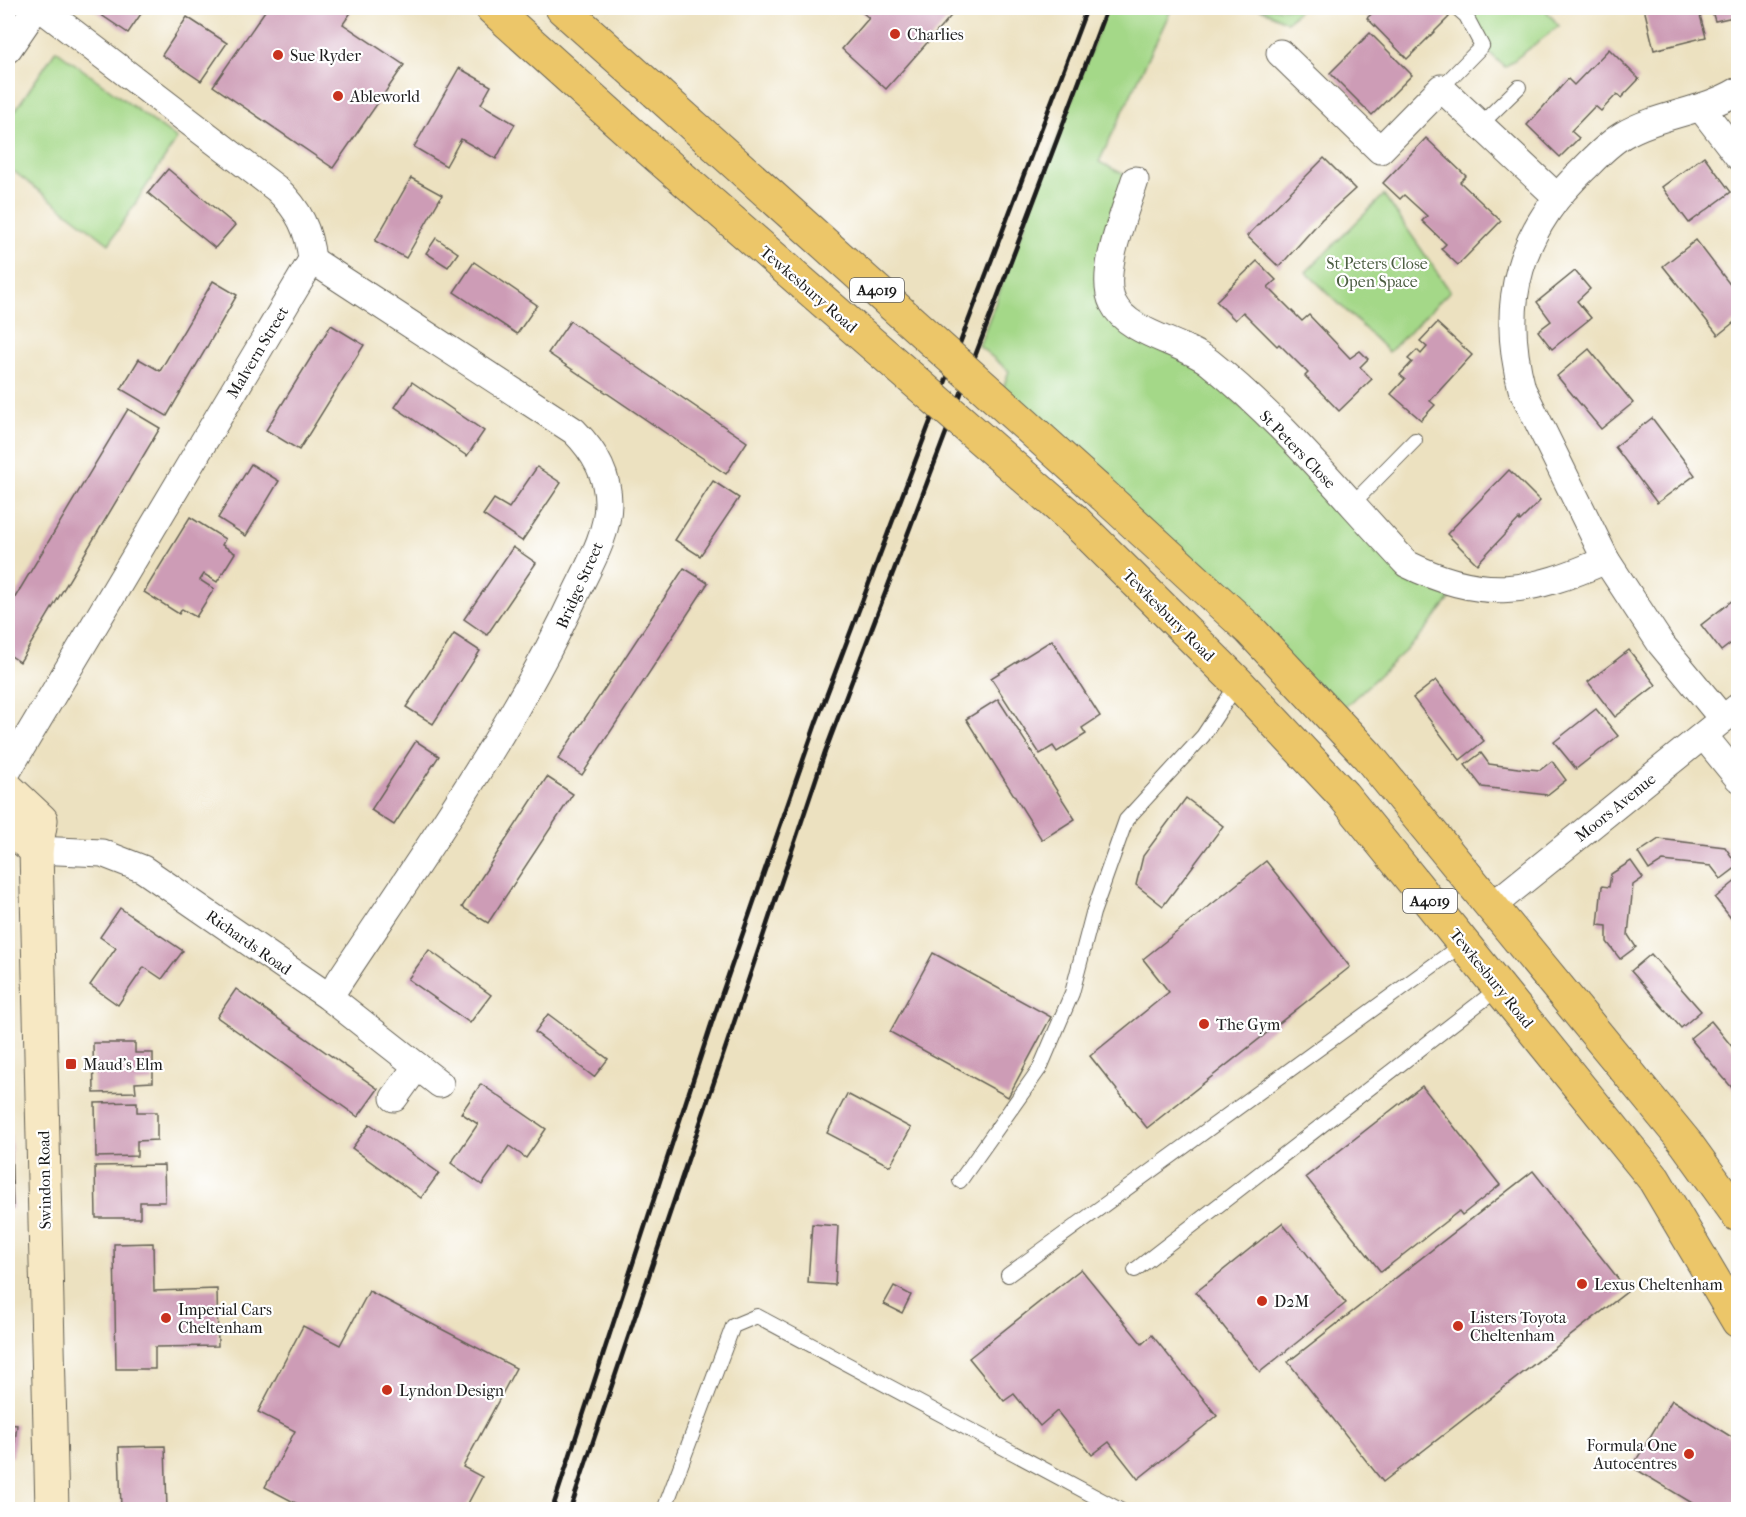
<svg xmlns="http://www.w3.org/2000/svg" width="1746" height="1517" font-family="'IM FELL French Canon',serif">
<rect width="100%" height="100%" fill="#fff"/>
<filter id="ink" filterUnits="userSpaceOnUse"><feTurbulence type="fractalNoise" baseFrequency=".0167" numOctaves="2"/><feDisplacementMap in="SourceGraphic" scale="12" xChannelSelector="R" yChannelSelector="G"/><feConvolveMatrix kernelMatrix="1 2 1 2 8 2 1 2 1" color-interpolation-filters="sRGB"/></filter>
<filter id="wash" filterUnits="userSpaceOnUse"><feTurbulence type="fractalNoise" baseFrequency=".008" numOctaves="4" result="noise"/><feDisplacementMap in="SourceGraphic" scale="24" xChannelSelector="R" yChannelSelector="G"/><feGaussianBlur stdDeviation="1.35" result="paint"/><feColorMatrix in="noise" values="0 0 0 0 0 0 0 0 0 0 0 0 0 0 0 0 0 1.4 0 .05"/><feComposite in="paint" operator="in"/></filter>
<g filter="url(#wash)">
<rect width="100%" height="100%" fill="#ece1c0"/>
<g fill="#a4d888" stroke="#607a52" stroke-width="1.5">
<polygon points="1107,8 1172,8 1099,162 1135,180 1109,293 1174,343 1407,564 1461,585 1417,640 1333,718 999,399 1009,371 979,346"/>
<polygon points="1259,8 1301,8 1287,22"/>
<polygon points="1457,8 1544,8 1559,26 1505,67 1482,46"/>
<polygon points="56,50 177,139 109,244 8,167 8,121"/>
<polygon points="1384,195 1450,291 1389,352 1306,272"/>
</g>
<g id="blocks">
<g fill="#cd9cb6">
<polygon points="91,8 145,8 128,33"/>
<polygon points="267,8 347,8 352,11 343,24 404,65 333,168 213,86"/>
<polygon points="857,8 958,8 886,89 842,49 869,18"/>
<polygon points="1378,8 1439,8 1449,17 1407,59 1367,18"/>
<polygon points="1644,8 1698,8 1706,37 1654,50"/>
<polygon points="1711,8 1738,8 1738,16 1715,21"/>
<polygon points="187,17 227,43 201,81 162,55"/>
<polygon points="1370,33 1412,75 1372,115 1330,73"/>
<polygon points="1609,49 1639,79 1621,98 1617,94 1601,111 1595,106 1571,131 1579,138 1560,157 1527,125 1568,79 1574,85"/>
<polygon points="459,68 491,86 481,104 515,124 496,159 461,139 446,166 414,147"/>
<polygon points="1426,138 1466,176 1460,182 1501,221 1458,265 1441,249 1446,244 1422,221 1427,216 1404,195 1400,199 1383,183"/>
<polygon points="1704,156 1731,192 1689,223 1662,187"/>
<polygon points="1324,158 1355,189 1322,219 1279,267 1247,236"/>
<polygon points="168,169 235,225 215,248 148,193"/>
<polygon points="411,178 442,195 406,258 375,241"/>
<polygon points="436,238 458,253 448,267 426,253"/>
<polygon points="1696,240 1738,295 1738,319 1718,335 1663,266"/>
<polygon points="1257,261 1276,280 1268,287 1302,321 1309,315 1350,358 1360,351 1368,359 1360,367 1372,379 1339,411 1305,376 1308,373 1279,344 1277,346 1243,312 1235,320 1216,301"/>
<polygon points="474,262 537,305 517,334 454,292"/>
<polygon points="1575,271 1590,289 1577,301 1591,318 1552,349 1538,331 1551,321 1537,302"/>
<polygon points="213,281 237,295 167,416 121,389 139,359 160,371"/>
<polygon points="570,321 747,442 726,474 548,353"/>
<polygon points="1437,323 1472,355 1430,401 1435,405 1421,420 1391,394 1405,379 1400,375 1412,362 1408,359 1417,350 1421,354 1427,347 1420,341"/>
<polygon points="331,325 364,345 299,450 266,430"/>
<polygon points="1589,349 1633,403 1601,429 1557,376"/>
<polygon points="412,382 484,431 467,456 395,407"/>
<polygon points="128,409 160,428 20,662 8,654 8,609"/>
<polygon points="1652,418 1695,475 1657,503 1615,447"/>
<polygon points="251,464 279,481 246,536 218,518"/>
<polygon points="537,467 561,483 522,541 483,515 494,499 509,508"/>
<polygon points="1509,470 1540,501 1520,521 1519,519 1477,564 1447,534"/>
<polygon points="713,481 739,498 700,556 675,540"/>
<polygon points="190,517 225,539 222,545 235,553 217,582 204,574 200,580 214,589 196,617 182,609 179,614 144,592"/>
<polygon points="513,547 536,563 487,635 464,619"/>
<polygon points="684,568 708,583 582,775 558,759"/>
<polygon points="1738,596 1738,638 1721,651 1701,625"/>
<polygon points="454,634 480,651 433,724 406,707"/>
<polygon points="1052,640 1100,716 1082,728 1086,734 1057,752 1053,746 1040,754 991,678"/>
<polygon points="1629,650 1656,685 1615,717 1588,682"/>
<polygon points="1436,680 1484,741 1460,760 1413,698"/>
<polygon points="998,699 1075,819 1042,840 966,719"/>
<polygon points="1596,709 1618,736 1576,769 1554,742"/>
<polygon points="416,741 439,756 394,825 371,810"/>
<polygon points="1481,753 1489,764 1518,768 1540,770 1552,761 1566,780 1547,795 1482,787 1465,765"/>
<polygon points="547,777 573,794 488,923 462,907"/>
<polygon points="1186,798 1223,826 1163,906 1136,885 1143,856"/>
<polygon points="1659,839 1725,847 1738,866 1721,879 1711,866 1663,861 1649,870 1638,853"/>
<polygon points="1266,861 1350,967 1147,1128 1090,1056 1169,992 1143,959"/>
<polygon points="1631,861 1643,878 1633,885 1628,935 1636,947 1620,959 1607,942 1607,926 1598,925 1602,886 1609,887 1611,874"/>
<polygon points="1738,879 1738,927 1715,898"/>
<polygon points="120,908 183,951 162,979 144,967 118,1005 90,985 116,948 100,937"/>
<polygon points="429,950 491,995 470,1023 408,979"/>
<polygon points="933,953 1051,1017 1008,1097 890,1032"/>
<polygon points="1651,954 1701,1011 1681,1028 1631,971"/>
<polygon points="236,989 378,1089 358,1117 217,1017"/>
<polygon points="548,1014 608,1059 594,1077 535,1032"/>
<polygon points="1711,1021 1738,1054 1738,1095 1690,1038"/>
<rect x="8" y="1027" width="4" height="22"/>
<polygon points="93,1043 135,1043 135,1053 153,1053 153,1082 135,1083 136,1092 94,1093"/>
<polygon points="481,1084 546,1129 526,1158 509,1146 482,1185 451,1163 478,1124 461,1113"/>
<polygon points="1422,1086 1500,1185 1462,1215 1459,1211 1381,1272 1306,1177"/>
<polygon points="847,1094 911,1128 890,1166 827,1133"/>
<polygon points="137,1102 137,1112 157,1112 157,1140 137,1141 137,1156 96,1157 95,1103"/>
<polygon points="370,1124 439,1173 421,1198 352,1148"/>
<polygon points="11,1135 13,1209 8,1209 8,1136"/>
<polygon points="164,1165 165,1202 140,1202 140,1218 96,1218 95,1166"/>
<polygon points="1533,1171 1628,1291 1383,1482 1288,1362"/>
<polygon points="1282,1223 1346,1303 1260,1372 1196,1292"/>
<polygon points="812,1224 838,1226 835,1285 808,1283"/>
<polygon points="153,1243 154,1291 217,1289 218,1346 155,1347 155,1369 116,1369 114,1244"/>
<polygon points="1081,1269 1142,1344 1152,1335 1217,1416 1138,1479 1109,1442 1092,1455 1057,1411 1040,1426 1014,1394 1004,1401 969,1358"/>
<polygon points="894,1286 911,1295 902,1313 884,1304"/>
<polygon points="369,1291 516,1368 463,1467 482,1477 465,1509 307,1509 265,1487 295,1431 258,1412 303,1326 340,1345"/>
<polygon points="1672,1400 1738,1441 1738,1509 1702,1509 1632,1467"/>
<polygon points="8,1424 17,1425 13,1457 8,1456"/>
<polygon points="165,1446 167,1509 121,1509 119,1447"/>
</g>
</g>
</g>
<g filter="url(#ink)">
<use href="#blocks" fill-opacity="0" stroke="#656155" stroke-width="1.5"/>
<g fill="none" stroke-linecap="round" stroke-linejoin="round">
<g stroke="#656155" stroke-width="16">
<g id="lane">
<polyline points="1441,88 1482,46 1466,16 1457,8"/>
<polyline points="1480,125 1519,87"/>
<polyline points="1352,504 1415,440"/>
<polyline points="960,1181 1040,1068 1072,993 1093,913 1126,820 1203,736 1238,683"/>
<polyline points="1135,1270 1500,987"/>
<polyline points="1008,1275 1464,943"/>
<polyline points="664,1510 733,1326 757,1316 1120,1510"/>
</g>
</g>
<g stroke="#656155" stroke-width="29">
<g id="street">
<polyline points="8,49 36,8"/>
<polyline points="1280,53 1380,150 1441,88 1557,197"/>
<polyline points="1701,108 1738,156"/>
<path d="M1135 180C1126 210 1098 274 1113 303 1128 334 1182 341 1209 362 1282 420 1343 496 1407 564 1484 602 1530 593 1606 560"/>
<path d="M312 260 574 431C594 451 608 474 608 503 608 534 589 566 576 593 510 736 415 866 329 997"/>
<path d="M1723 719 1661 644 1606 560 1522 389C1499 302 1519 230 1585 168 1597 156 1608 144 1623 135 1659 114 1703 112 1738 91"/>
<polyline points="1704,736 1738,778"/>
<path d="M8 770 312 260C309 230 299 210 277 189L41 8"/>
<polyline points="36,850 102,853 143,869 329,997 440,1084"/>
<polyline points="1492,906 1738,707"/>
<polyline points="394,1098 417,1066"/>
</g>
</g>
<g stroke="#656155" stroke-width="35">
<g id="secondary">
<polyline points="8,789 41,820 36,850 52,1510"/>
<polyline points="8,827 36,850"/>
</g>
</g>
<g stroke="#656155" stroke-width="35">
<g id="highway">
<polyline points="492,8 633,135"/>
<polyline points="562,8 656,92"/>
<polyline points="1097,489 1250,630 1368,756 1686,1143 1738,1215"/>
<polyline points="1074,520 1238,683 1343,795 1654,1179 1738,1321"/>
</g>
</g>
<use href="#lane" stroke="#fff" stroke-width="14"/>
<use href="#street" stroke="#fff" stroke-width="27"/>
<use href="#secondary" stroke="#f7e8c3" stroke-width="33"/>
<use href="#highway" stroke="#ecc669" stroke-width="33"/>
<g stroke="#1c1c1c" stroke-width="4.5">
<polyline points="552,1510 711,1025 816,723 1087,8"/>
<polyline points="570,1510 825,752 1107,8"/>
</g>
<g stroke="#656155" stroke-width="35" stroke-linecap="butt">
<g id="highway-bridge">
<polyline points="656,92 1097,489"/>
<polyline points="633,135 1074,520"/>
</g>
</g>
<use href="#highway-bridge" stroke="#ecc669" stroke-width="33"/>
</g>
</g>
<g fill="#c8321e" stroke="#fff" stroke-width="2">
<circle cx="895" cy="34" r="6"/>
<circle cx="278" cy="55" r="6"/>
<circle cx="338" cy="96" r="6"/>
<circle cx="1204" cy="1024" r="6"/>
<rect x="65" y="1058" width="12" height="12" rx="3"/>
<circle cx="1582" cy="1284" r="6"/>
<circle cx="1262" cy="1301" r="6"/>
<circle cx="166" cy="1318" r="6"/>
<circle cx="1458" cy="1326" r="6"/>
<circle cx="387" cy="1390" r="6"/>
<circle cx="1689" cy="1454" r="6"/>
</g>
<g text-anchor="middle" stroke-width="4.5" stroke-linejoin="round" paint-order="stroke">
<g fill="#fff" stroke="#606060" stroke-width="1.5">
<rect x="850" y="278" width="54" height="24" rx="4.5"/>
<rect x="1403" y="889" width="54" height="24" rx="4.5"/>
</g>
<g font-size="15" font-weight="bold" fill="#1c1c1c">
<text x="877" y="295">A4019</text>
<text x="1430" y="906">A4019</text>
</g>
<g font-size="16" fill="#1c1c1c" stroke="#fff" text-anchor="start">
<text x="907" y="40">Charlies</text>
<text x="290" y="61">Sue Ryder</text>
<text x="350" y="102">Ableworld</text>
<text x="1216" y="1030">The Gym</text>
<text x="83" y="1070">Maud's Elm</text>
<text x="1594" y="1290">Lexus Cheltenham</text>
<text x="1274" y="1307">D2M</text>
<text x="178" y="1315">Imperial Cars<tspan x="178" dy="18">Cheltenham</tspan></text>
<text x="1470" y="1323">Listers Toyota<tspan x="1470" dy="18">Cheltenham</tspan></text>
<text x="399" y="1396">Lyndon Design</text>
<text x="1677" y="1451" text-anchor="end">Formula One<tspan x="1677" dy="18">Autocentres</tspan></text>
</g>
<g font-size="16" fill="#4c5e42" stroke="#fff">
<text x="1377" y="269">St Peters Close<tspan x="1377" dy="18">Open Space</tspan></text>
</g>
<g font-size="16" fill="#1c1c1c" stroke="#fff">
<text transform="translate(809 289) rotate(41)" y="6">Tewkesbury Road</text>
<text transform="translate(257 352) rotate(-59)" y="6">Malvern Street</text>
<text transform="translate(1298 449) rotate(46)" y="6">St Peters Close</text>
<text transform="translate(579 585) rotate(-66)" y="6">Bridge Street</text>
<text transform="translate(1169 615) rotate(45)" y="6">Tewkesbury Road</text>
<text transform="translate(1615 807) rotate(-39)" y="6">Moors Avenue</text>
<text transform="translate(249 942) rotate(35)" y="6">Richards Road</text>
<text transform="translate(1492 978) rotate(51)" y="6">Tewkesbury Road</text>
<text transform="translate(44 1180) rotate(-91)" y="6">Swindon Road</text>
</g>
</g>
<rect width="1746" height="1517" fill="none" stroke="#fff" stroke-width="30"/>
</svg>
